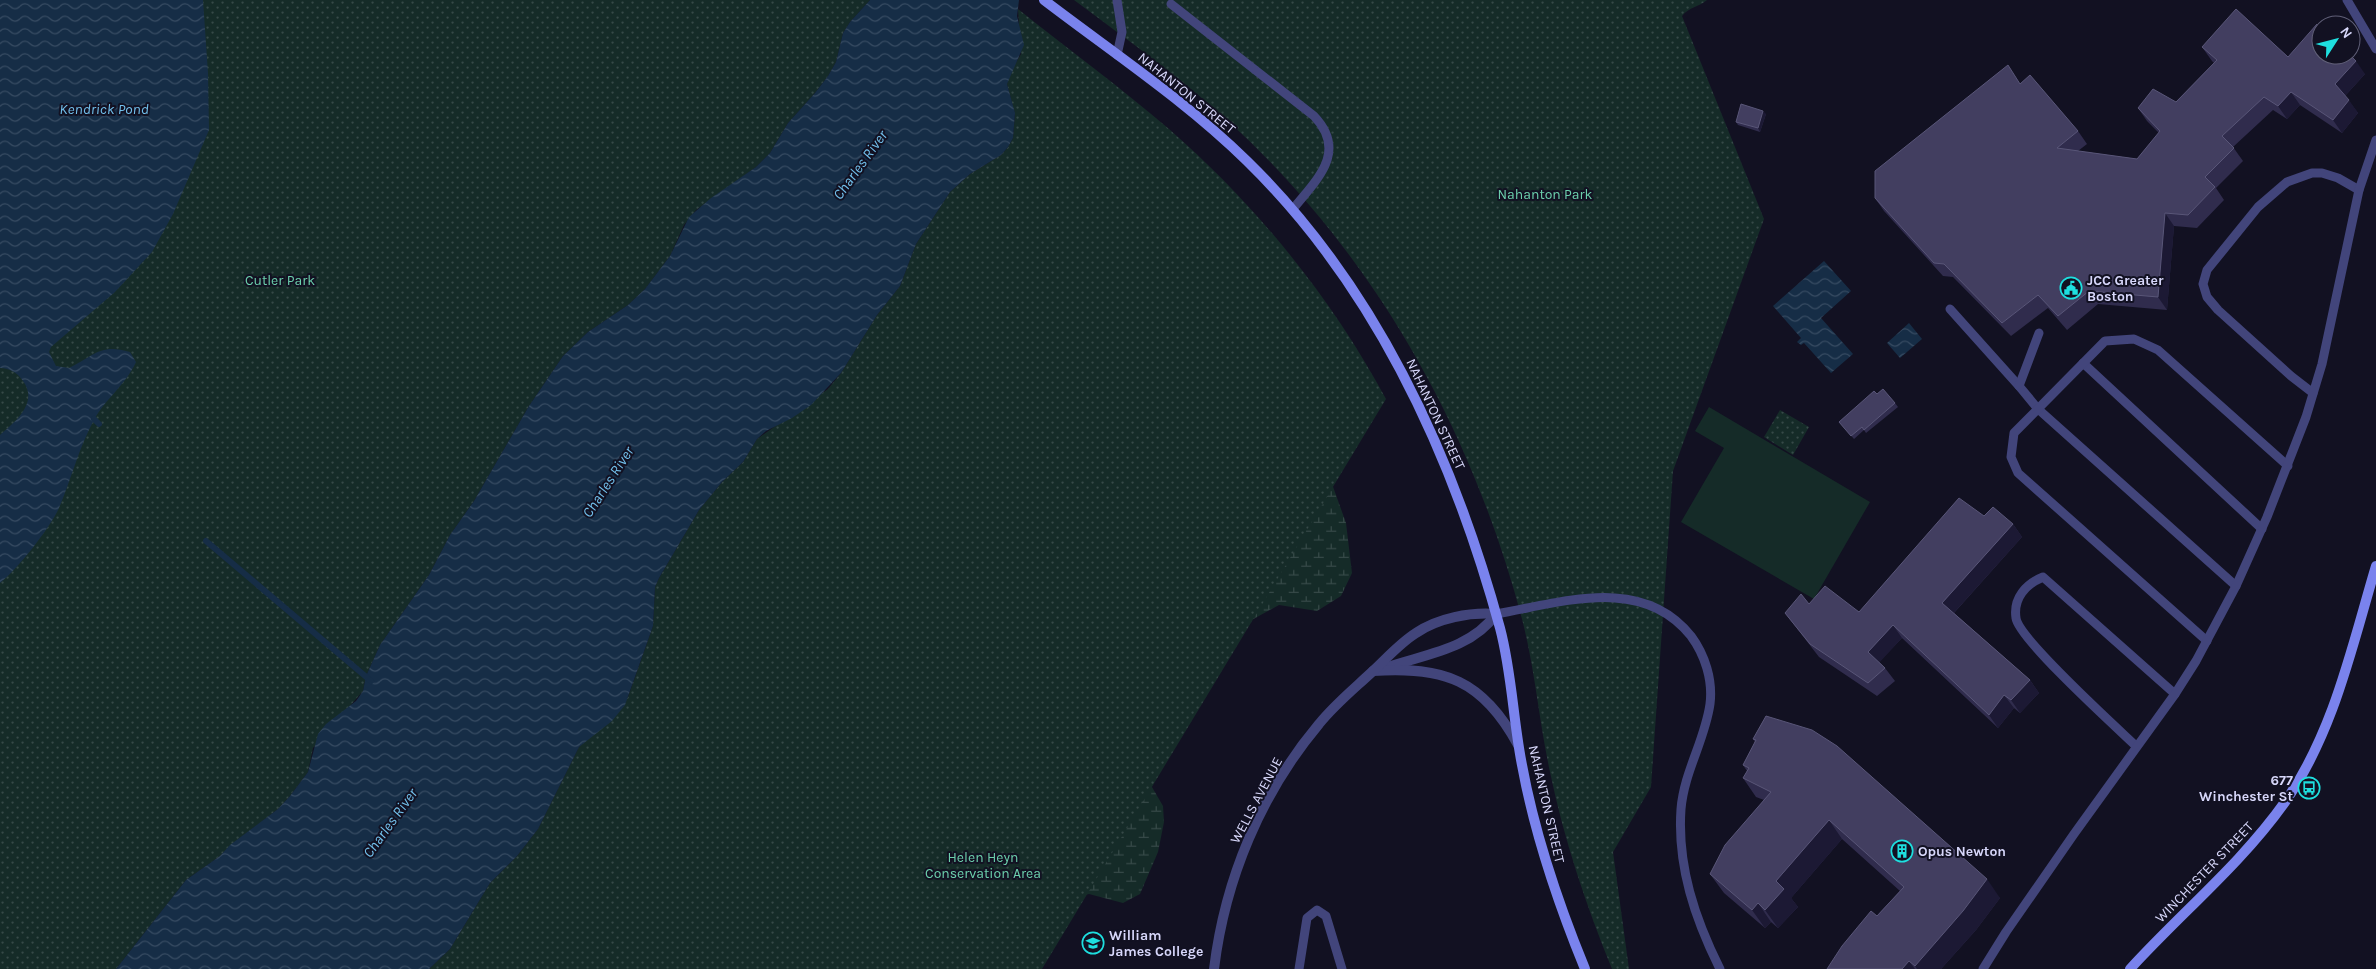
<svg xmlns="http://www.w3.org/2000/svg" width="2376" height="969" font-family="Karla,sans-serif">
<defs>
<pattern id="wetland-marsh" width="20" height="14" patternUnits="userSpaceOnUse" patternTransform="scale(1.25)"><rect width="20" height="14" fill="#152b28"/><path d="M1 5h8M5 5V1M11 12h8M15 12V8" fill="none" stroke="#364948"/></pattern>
<pattern id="park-dots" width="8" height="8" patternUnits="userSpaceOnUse" patternTransform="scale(1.25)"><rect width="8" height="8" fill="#152b28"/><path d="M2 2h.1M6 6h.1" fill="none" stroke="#364948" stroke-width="1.8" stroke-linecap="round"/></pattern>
<pattern id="water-waves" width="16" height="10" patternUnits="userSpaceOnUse" patternTransform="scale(1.25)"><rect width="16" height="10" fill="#162d46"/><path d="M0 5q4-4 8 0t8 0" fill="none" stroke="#374b62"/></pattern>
</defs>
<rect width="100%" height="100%" fill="#121122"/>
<g fill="url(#wetland-marsh)">
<polygon points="1316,439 1346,523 1352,573 1341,596 1317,611 1279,605 1248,622"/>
<polygon points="1138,763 1163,806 1164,822 1158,852 1140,894 1123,903 1089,894 1067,900 928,969"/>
</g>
<g fill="url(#park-dots)">
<polygon points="0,0 870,0 850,22 843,33 836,62 828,76 815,93 788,123 770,153 756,167 696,210 684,225 670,256 645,289 628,305 588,332 563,356 529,406 474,501 450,535 429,575 380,645 366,676 363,691 313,748 308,772 290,796 278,809 231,845 220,856 186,880 116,969 0,969"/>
<path d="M1074 0H1707C1699 7 1689 7 1682 16L1764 219 1673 471 1651 787 1613 852 1629 969H1612C1586 905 1564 840 1550 772 1539 721 1535 669 1522 619 1472 429 1374 254 1228 121 1180 77 1126 39 1074 0Z"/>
<path d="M1018 9C1068 49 1120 87 1169 129 1256 205 1331 297 1386 399L1042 969H429L450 949 490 883 517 856 538 829 579 747 628 697 653 626 655 587 659 578 699 510 722 482 743 462 757 439 828 389 841 373 877 315 900 286 916 244 950 192 970 174 1001 155 1008 147 1013 138 1015 114 1007 84 1009 75 1021 54Z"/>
<polygon points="1780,410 1809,427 1793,455 1764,437"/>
</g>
<polygon fill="#152b28" points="1709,407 1870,502 1814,599 1681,522 1724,448 1695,431"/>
<g fill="url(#water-waves)">
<path d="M0 0H203L208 73 209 130 173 214 152 252 115 292 51 347 49 352 56 366 69 368C94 356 100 343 130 352L136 362C125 386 105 399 94 420 79 447 71 480 59 508 50 528 17 570 0 583V435C15 422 39 403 23 381 18 373 9 368 0 368Z"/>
<polygon points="870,0 1019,0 1017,16 1024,45 1007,84 1015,113 1013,138 1008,147 1001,155 970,174 950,192 916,244 900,286 877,315 841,373 811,405 792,418 766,431 757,439 743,462 722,482 699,510 659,578 655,587 653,626 625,705 612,721 579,747 538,829 517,856 490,883 450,949 429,969 116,969 186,880 220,856 230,845 278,809 290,796 308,772 318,734 326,724 356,701 363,691 366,676 380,645 429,575 450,535 474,501 529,406 563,356 588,332 628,305 645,289 670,256 689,217 711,198 756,167 770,153 788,123 815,93 828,76 836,62 843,33 850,22"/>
<polygon points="1824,261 1851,291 1821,318 1853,354 1831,373 1804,343 1801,345 1797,342 1801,338 1773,306"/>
<polygon points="1909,323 1922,339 1900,358 1887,343"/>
</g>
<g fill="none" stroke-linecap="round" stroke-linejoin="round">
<g stroke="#162d46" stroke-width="6">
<polyline points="94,419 99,424"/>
<polyline points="206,541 371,681"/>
</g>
<g stroke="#42457b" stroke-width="9">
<polyline points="1117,0 1122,32 1117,55"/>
<polyline points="2347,0 2376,49"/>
<path d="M1171 4 1314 116C1348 152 1317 179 1293 209"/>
<polyline points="1950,309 2019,386"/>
<polyline points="2039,333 2019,386 2038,409 2236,586"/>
<polyline points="2083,363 2262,529"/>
<polyline points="2313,393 2291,376 2218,310 2207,297 2203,284 2207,270 2258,207 2287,182 2312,173 2322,173 2338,178 2359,190"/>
<path d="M1496 614C1561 603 1642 574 1691 636 1705 655 1713 680 1710 704 1705 740 1684 772 1681 809 1677 866 1695 919 1720 969"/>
<polyline points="2207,641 2018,473 2011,457 2014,433 2105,341 2134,339 2158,350 2288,466"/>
<path d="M2136 746C2116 727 2018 638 2016 618 2013 598 2026 584 2043 577L2175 694"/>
<polyline points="1299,969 1307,918 1317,910 1326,916 1342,969"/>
<polyline points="1983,969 2006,932 2074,834 2175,694 2196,661 2236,586 2267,517 2306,417 2322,364 2359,190 2376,140"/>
</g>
<g stroke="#42457b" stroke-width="10">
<path d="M1388 667C1426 654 1471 649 1496 614"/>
<path d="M1373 671C1444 666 1483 680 1518 745"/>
<path d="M1214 969C1225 879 1261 793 1319 724 1335 704 1355 688 1373 671 1387 658 1400 643 1416 633 1438 618 1470 612 1496 614"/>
</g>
<g stroke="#7a83ed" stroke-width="10">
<path d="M1044 0C1112 52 1186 101 1247 161 1377 288 1453 456 1500 628 1512 673 1513 720 1522 765 1535 836 1558 903 1585 969"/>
<path d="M2130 969C2181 913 2241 864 2285 802 2334 732 2352 646 2376 566"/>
</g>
</g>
<g fill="#302c4d">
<polygon points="2202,47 2288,57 2365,74 2345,96 2358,113 2342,133 2300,105 2287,119 2273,110 2233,147 2243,161 2216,188 2224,200 2197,228 2174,226 2167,310 2098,304 2067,330 2048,308 2011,336 1953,277 1943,276 1884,211 1875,198 2021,84 2078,131 2087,144 2078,151 2137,159 2159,133 2147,121 2138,108 2176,102 2214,63 2212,61"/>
<polygon points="1766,114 1760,132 1738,125 1736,122"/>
<polygon points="1877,394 1895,403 1898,407 1866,433 1864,430 1854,439 1839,422"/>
<polygon points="1984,516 2013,524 2022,537 1954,613 2030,680 2039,693 2020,713 2014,708 1998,728 1902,638 1879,662 1885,668 1895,681 1877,696 1819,657 1785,613 1809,604 1859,612"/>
<polygon points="1766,716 2000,898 1976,930 1941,969 1827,969 1900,891 1842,839 1791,898 1798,907 1778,928 1771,922 1765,928 1724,893 1710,874 1764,800 1756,797 1743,778 1747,771 1743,765 1755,742 1753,739"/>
</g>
<g fill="#1c1934">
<polygon points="2356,61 2365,74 2344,97 2335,84"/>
<polygon points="2291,92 2300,105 2287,119 2278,106"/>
<polygon points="2349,100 2358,113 2342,133 2333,120"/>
<polygon points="1763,111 1766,114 1760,132 1758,128"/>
<polygon points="2165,213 2174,226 2167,310 2158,297"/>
<polygon points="2013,524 2022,537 1951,616 1942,603"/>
<polygon points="1893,625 1902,638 1877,665 1868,652"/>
<polygon points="2030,680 2039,693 2020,713 2011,700"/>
<polygon points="2004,695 2014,708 1998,728 1989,715"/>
<polygon points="1829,820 1842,839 1791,898 1798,907 1778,928 1765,910 1776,881"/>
<polygon points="1987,879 2000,898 1976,930 1941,969 1917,969 1915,966"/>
<polygon points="1758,903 1771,922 1765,928 1752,910"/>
<polygon points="1909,961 1915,969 1902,969"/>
</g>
<g fill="#423e60" stroke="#595678">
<polygon points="2236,9 2288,57 2317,24 2321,28 2321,55 2350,55 2356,61 2335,84 2349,100 2333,120 2291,92 2278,106 2264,97 2222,136 2234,148 2205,177 2215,187 2188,215 2165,213 2158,297 2089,291 2058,316 2038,295 2002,323 1944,264 1934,263 1875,198 1875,171 2008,65 2020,84 2030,75 2078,131 2057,148 2137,159 2160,131 2138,108 2153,89 2176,102 2217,60 2202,47"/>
<polygon points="1741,104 1763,111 1758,128 1736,122"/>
<polygon points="1883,389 1895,403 1864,430 1862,427 1851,436 1839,422 1874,391 1877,394"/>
<polygon points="1959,498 1984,516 1993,507 2013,524 1942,603 2030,680 2011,700 2004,695 1989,715 1893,625 1868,652 1885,668 1868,683 1810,644 1785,613 1801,594 1809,604 1825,586 1859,612"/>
<polygon points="1766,716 1812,730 1837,746 1987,879 1963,911 1915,966 1909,961 1902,969 1827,969 1842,946 1871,911 1877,916 1904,887 1829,820 1776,881 1784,889 1765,910 1758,903 1752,910 1710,874 1725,845 1771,792 1743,778 1749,768 1743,765 1756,740 1753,739"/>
</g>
<defs>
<g id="civic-ring" transform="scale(1.125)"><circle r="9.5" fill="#121122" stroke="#1edfdf" stroke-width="1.5"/><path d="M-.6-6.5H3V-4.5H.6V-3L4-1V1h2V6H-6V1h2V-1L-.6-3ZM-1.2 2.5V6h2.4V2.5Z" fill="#1edfdf"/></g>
<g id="bus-ring" transform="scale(1.125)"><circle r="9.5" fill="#121122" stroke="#1edfdf" stroke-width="1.5"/><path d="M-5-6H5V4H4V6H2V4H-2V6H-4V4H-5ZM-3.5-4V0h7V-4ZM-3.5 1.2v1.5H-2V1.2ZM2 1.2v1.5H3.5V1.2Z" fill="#1edfdf"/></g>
<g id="building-ring" transform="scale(1.125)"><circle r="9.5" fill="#121122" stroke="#1edfdf" stroke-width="1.5"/><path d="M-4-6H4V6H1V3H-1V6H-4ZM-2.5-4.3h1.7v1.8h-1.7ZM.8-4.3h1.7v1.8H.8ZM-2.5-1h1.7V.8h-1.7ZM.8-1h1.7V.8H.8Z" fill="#1edfdf"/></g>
<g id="university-ring" transform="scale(1.125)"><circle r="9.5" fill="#121122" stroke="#1edfdf" stroke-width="1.5"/><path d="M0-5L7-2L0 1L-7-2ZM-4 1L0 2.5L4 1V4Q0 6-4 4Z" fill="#1edfdf"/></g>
</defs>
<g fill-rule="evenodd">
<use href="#civic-ring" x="2071" y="288"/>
<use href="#bus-ring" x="2309" y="788"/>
<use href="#building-ring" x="1902" y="851"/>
<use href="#university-ring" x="1093" y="943"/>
</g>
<g text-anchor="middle" stroke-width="4" stroke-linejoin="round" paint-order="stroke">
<g font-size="14" fill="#d7d7fa" stroke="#121122">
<text transform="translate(1187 93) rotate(39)" y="5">NAHANTON STREET</text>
<text transform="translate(1436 414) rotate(65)" y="5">NAHANTON STREET</text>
<text transform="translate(1256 800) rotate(-62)" y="5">WELLS AVENUE</text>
<text transform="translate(1547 804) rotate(77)" y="5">NAHANTON STREET</text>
<text transform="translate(2204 872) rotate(-46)" y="5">WINCHESTER STREET</text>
</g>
<g font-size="14" fill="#6cd0ad" stroke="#121122">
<text x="1545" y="199">Nahanton Park</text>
<text x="280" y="285">Cutler Park</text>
<text x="983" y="862">Helen Heyn<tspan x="983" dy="16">Conservation Area</tspan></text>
</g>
<g font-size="14" font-weight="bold" fill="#d7d7fa" stroke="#121122" text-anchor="start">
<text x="2087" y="285">JCC Greater<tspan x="2087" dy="16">Boston</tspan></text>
<text x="2293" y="785" text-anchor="end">677<tspan x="2293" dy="16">Winchester St</tspan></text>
<text x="1918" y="856">Opus Newton</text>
<text x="1109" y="940">William<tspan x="1109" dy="16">James College</tspan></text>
</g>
<g font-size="15" font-style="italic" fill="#72c0ec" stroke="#121122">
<text x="104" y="114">Kendrick Pond</text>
<text transform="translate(860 165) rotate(-54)" y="5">Charles River</text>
<text transform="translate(608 482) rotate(-57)" y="5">Charles River</text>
<text transform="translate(390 823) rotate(-54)" y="5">Charles River</text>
</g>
</g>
<g transform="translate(2336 40) rotate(54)"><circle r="24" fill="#121122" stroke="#616078"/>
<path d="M0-4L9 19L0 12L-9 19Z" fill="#1edfdf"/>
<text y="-8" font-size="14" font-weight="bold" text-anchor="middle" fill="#d7d7fa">N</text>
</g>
</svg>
